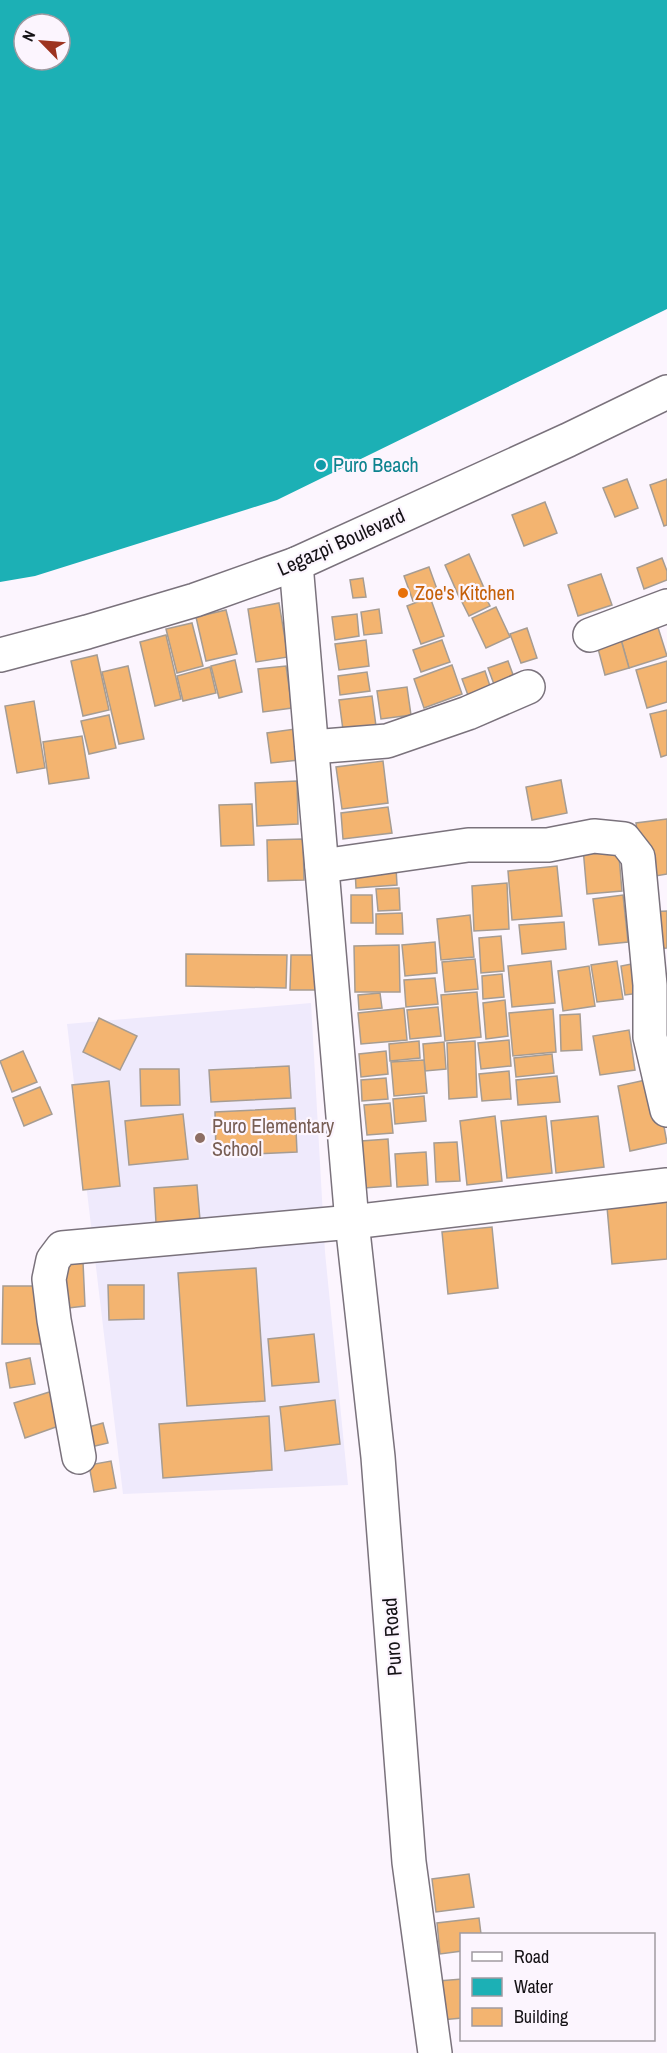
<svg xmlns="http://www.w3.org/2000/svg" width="667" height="2053" font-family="'Archivo Narrow',sans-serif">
<rect width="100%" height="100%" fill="#fcf5fe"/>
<polygon fill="#efeafc" points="311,1003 325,1252 348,1485 123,1494 67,1024"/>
<path fill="#1cb0b5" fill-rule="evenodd" d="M0 0H667V309L277 500 35 576 0 582ZM24 24H60V60H24Z"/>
<g fill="#f3b470" stroke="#a69c92" stroke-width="1.5">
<polygon points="627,479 638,508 615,517 603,488"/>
<polygon points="667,479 667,525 664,526 650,485"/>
<polygon points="545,502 557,533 524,546 512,515"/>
<polygon points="469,554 484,588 460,599 445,565"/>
<polygon points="662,558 667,571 667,580 644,589 637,568"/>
<polygon points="429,567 438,592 413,601 404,576"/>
<polygon points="601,574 612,605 578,616 568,585"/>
<polygon points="363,578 366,597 353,598 350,580"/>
<polygon points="483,592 490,606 469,616 462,602"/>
<polygon points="430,597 444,636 421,644 407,606"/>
<polygon points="279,603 288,657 256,662 248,609"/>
<polygon points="496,607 510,637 486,648 472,618"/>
<polygon points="379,609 382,633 364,635 361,612"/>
<polygon points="226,610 237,654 206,661 196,617"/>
<polygon points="357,614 359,636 335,640 332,617"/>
<polygon points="655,618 667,656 629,668 618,629"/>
<polygon points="192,623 203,666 177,673 166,629"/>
<polygon points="527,628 537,658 521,663 510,634"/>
<polygon points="618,629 629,668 605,675 596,641"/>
<polygon points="166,635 181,699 155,706 140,642"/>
<polygon points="366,640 369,666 339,670 335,644"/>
<polygon points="442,640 450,662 421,672 413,650"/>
<polygon points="97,655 109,710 83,716 71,661"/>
<polygon points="235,660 242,692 219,698 211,666"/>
<polygon points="508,661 515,680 495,687 488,668"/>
<polygon points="667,661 667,702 647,708 636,670"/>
<polygon points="452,665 462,694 424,708 414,679"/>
<polygon points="128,666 144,739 119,744 102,672"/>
<polygon points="286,666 292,708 263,712 258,669"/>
<polygon points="210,667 216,693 183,701 177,676"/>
<polygon points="485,671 491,689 469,698 462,679"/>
<polygon points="367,672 370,691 340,695 338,676"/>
<polygon points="407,687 411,715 381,719 377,691"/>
<polygon points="372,696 376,726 343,730 339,700"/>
<polygon points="34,701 45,768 17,773 5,706"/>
<polygon points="667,710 667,755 661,757 650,714"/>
<polygon points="109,715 116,748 89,754 81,721"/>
<polygon points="295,729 299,760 271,763 267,733"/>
<polygon points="82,736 89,778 49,784 43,742"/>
<polygon points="383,761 388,803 342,809 336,767"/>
<polygon points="561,780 567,813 532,820 526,787"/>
<polygon points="297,781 298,824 257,826 255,783"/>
<polygon points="252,804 254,845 221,846 219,805"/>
<polygon points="388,807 392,833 343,839 341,813"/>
<polygon points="667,819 667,874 644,878 636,823"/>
<polygon points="303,839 304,880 268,881 267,840"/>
<polygon points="618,845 622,891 587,894 583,848"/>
<polygon points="557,866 562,916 512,920 508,871"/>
<polygon points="396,867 397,885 356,888 355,869"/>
<polygon points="507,883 509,929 474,931 472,886"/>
<polygon points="399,888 400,910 378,911 376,889"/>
<polygon points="351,895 372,895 373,923 351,923"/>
<polygon points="623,895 628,942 599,945 593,899"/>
<polygon points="667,911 667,948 652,949 649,912"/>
<polygon points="402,913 403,934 376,934 376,914"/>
<polygon points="470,915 474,957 441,960 437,919"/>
<polygon points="564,922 566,949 522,954 519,925"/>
<polygon points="501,936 504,971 481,973 479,938"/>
<polygon points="435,942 437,973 405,976 402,945"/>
<polygon points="399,945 400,992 355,992 354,946"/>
<polygon points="186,954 287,955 286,988 186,986"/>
<polygon points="291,955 321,955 320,990 290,990"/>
<polygon points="475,959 478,989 445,992 442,962"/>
<polygon points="551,961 555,1003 512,1007 508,966"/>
<polygon points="617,961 623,999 597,1002 591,965"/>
<polygon points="642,962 647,992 625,995 621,966"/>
<polygon points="589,966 595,1006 563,1011 558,971"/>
<polygon points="502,974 504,997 483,999 482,976"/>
<polygon points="435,978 438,1004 406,1007 404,980"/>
<polygon points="477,992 481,1037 445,1041 441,995"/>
<polygon points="380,993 382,1008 359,1010 358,995"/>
<polygon points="505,1000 508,1036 486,1039 483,1003"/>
<polygon points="438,1007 441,1036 410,1039 407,1010"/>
<polygon points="404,1008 407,1040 361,1044 358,1013"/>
<polygon points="553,1009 556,1052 513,1056 509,1013"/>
<polygon points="580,1014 582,1050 561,1051 560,1015"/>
<polygon points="99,1018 137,1036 120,1070 83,1052"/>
<polygon points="629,1030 635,1070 600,1075 593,1036"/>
<polygon points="509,1040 511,1066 481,1069 478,1043"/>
<polygon points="419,1041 420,1058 390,1061 389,1044"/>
<polygon points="475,1041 477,1097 449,1099 447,1043"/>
<polygon points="444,1042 446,1069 425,1071 423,1044"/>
<polygon points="23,1051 37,1082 12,1092 0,1061"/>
<polygon points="386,1051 388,1074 361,1077 359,1054"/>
<polygon points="552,1054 554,1073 516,1077 514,1058"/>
<polygon points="424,1060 427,1093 394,1096 391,1062"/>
<polygon points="289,1066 291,1098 211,1102 209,1070"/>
<polygon points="140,1069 179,1069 180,1105 141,1106"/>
<polygon points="509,1071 511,1099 482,1101 479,1074"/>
<polygon points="557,1076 560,1102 518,1105 516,1080"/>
<polygon points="386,1078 388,1099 362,1101 361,1080"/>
<polygon points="655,1078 667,1143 630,1151 618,1086"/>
<polygon points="109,1081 120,1186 83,1190 72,1085"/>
<polygon points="40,1087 52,1114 24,1126 13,1098"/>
<polygon points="424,1096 426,1121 395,1124 393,1099"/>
<polygon points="390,1103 393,1133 367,1135 364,1105"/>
<polygon points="295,1108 297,1152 216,1156 215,1112"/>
<polygon points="183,1114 188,1159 129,1165 125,1121"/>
<polygon points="495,1116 502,1181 467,1185 460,1121"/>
<polygon points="546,1116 552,1173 507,1178 501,1121"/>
<polygon points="598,1116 604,1167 556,1173 551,1121"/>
<polygon points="388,1139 391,1186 364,1188 361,1141"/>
<polygon points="457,1142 460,1181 436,1182 434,1143"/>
<polygon points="426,1152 428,1185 397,1187 395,1154"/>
<polygon points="197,1185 200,1220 156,1223 154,1188"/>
<polygon points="667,1202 667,1259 612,1264 607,1207"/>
<polygon points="492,1227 498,1288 448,1294 442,1232"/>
<polygon points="83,1262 85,1306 60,1309 58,1265"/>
<polygon points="256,1268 265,1401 187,1406 178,1273"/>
<polygon points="108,1285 144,1285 144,1319 109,1320"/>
<polygon points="3,1286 45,1286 44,1344 2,1344"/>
<polygon points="314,1334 319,1382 272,1386 268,1339"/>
<polygon points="30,1358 35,1384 10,1388 6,1363"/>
<polygon points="59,1389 70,1422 25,1438 14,1403"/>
<polygon points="335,1400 340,1444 285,1451 280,1407"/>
<polygon points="269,1416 272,1470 163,1478 159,1424"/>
<polygon points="103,1423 108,1443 82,1449 78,1430"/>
<polygon points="111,1461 116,1488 94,1492 89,1465"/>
<polygon points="469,1874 474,1907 436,1912 432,1879"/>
<polygon points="479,1918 481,1934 462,1934 462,1951 440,1954 437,1923"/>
<polygon points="462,1979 462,2018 441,2020 438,1981"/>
</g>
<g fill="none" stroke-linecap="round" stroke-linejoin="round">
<g stroke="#7a727c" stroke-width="36">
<g id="minor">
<polyline points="590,635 667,606"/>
<polyline points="312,747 387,741 468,713 528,687"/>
<polyline points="322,866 468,845 548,845 594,836 624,839 638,857 650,985 650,1037 667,1110"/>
<polyline points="79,1457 54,1320 49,1279 53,1260 62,1248 352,1222 667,1185"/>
</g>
</g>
<g stroke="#7a727c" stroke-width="36">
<g id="tertiary">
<polyline points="296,564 352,1222 378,1457 409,1862 435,2053"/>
<polyline points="0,655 87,632 195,600 296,564 568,440 667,392"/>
</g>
</g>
<use href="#minor" stroke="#fff" stroke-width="33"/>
<use href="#tertiary" stroke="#fff" stroke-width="33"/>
</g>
<circle fill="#0f9aa8" stroke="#fcf5fe" stroke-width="2" cx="321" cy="465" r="6"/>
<circle fill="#e8710a" stroke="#fcf5fe" stroke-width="2" cx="403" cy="593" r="6"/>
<circle fill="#8d6e63" stroke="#fcf5fe" stroke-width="2" cx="200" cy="1138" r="6"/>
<g text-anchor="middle" stroke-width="4.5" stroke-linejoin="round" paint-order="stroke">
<g font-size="20" fill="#0d838f" stroke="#fcf5fe" text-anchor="start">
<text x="333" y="472">Puro Beach</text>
</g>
<g font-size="20" fill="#151216" stroke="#fcf5fe">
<text transform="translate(341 542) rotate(-24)" y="7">Legazpi Boulevard</text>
<text transform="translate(392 1637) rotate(-94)" y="7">Puro Road</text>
</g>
<g font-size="20" fill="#c56008" stroke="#fcf5fe" text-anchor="start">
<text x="415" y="600">Zoe's Kitchen</text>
</g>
<g font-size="20" fill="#785e54" stroke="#fcf5fe" text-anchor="start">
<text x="212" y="1133">Puro Elementary<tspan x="212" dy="23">School</tspan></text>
</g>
</g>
<rect x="460" y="1933" width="195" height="108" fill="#fcf5fe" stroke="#a09aa1" stroke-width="1.5"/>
<rect x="472" y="1952" width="30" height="9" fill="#ffffff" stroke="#a09aa1" stroke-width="1.5"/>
<text x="514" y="1963" font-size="18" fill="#151216">Road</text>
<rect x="472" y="1978" width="30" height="18" fill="#1cb0b5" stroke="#a09aa1" stroke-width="1.5"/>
<text x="514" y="1993" font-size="18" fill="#151216">Water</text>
<rect x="472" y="2008" width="30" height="18" fill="#f3b470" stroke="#a09aa1" stroke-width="1.5"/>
<text x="514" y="2023" font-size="18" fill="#151216">Building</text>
<g transform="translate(42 42) rotate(295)"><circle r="28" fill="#fcf5fe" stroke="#a09aa1" stroke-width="1.5"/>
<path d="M0-4.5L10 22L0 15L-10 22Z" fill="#9d3320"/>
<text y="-9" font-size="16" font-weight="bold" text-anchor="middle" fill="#151216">N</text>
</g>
</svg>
